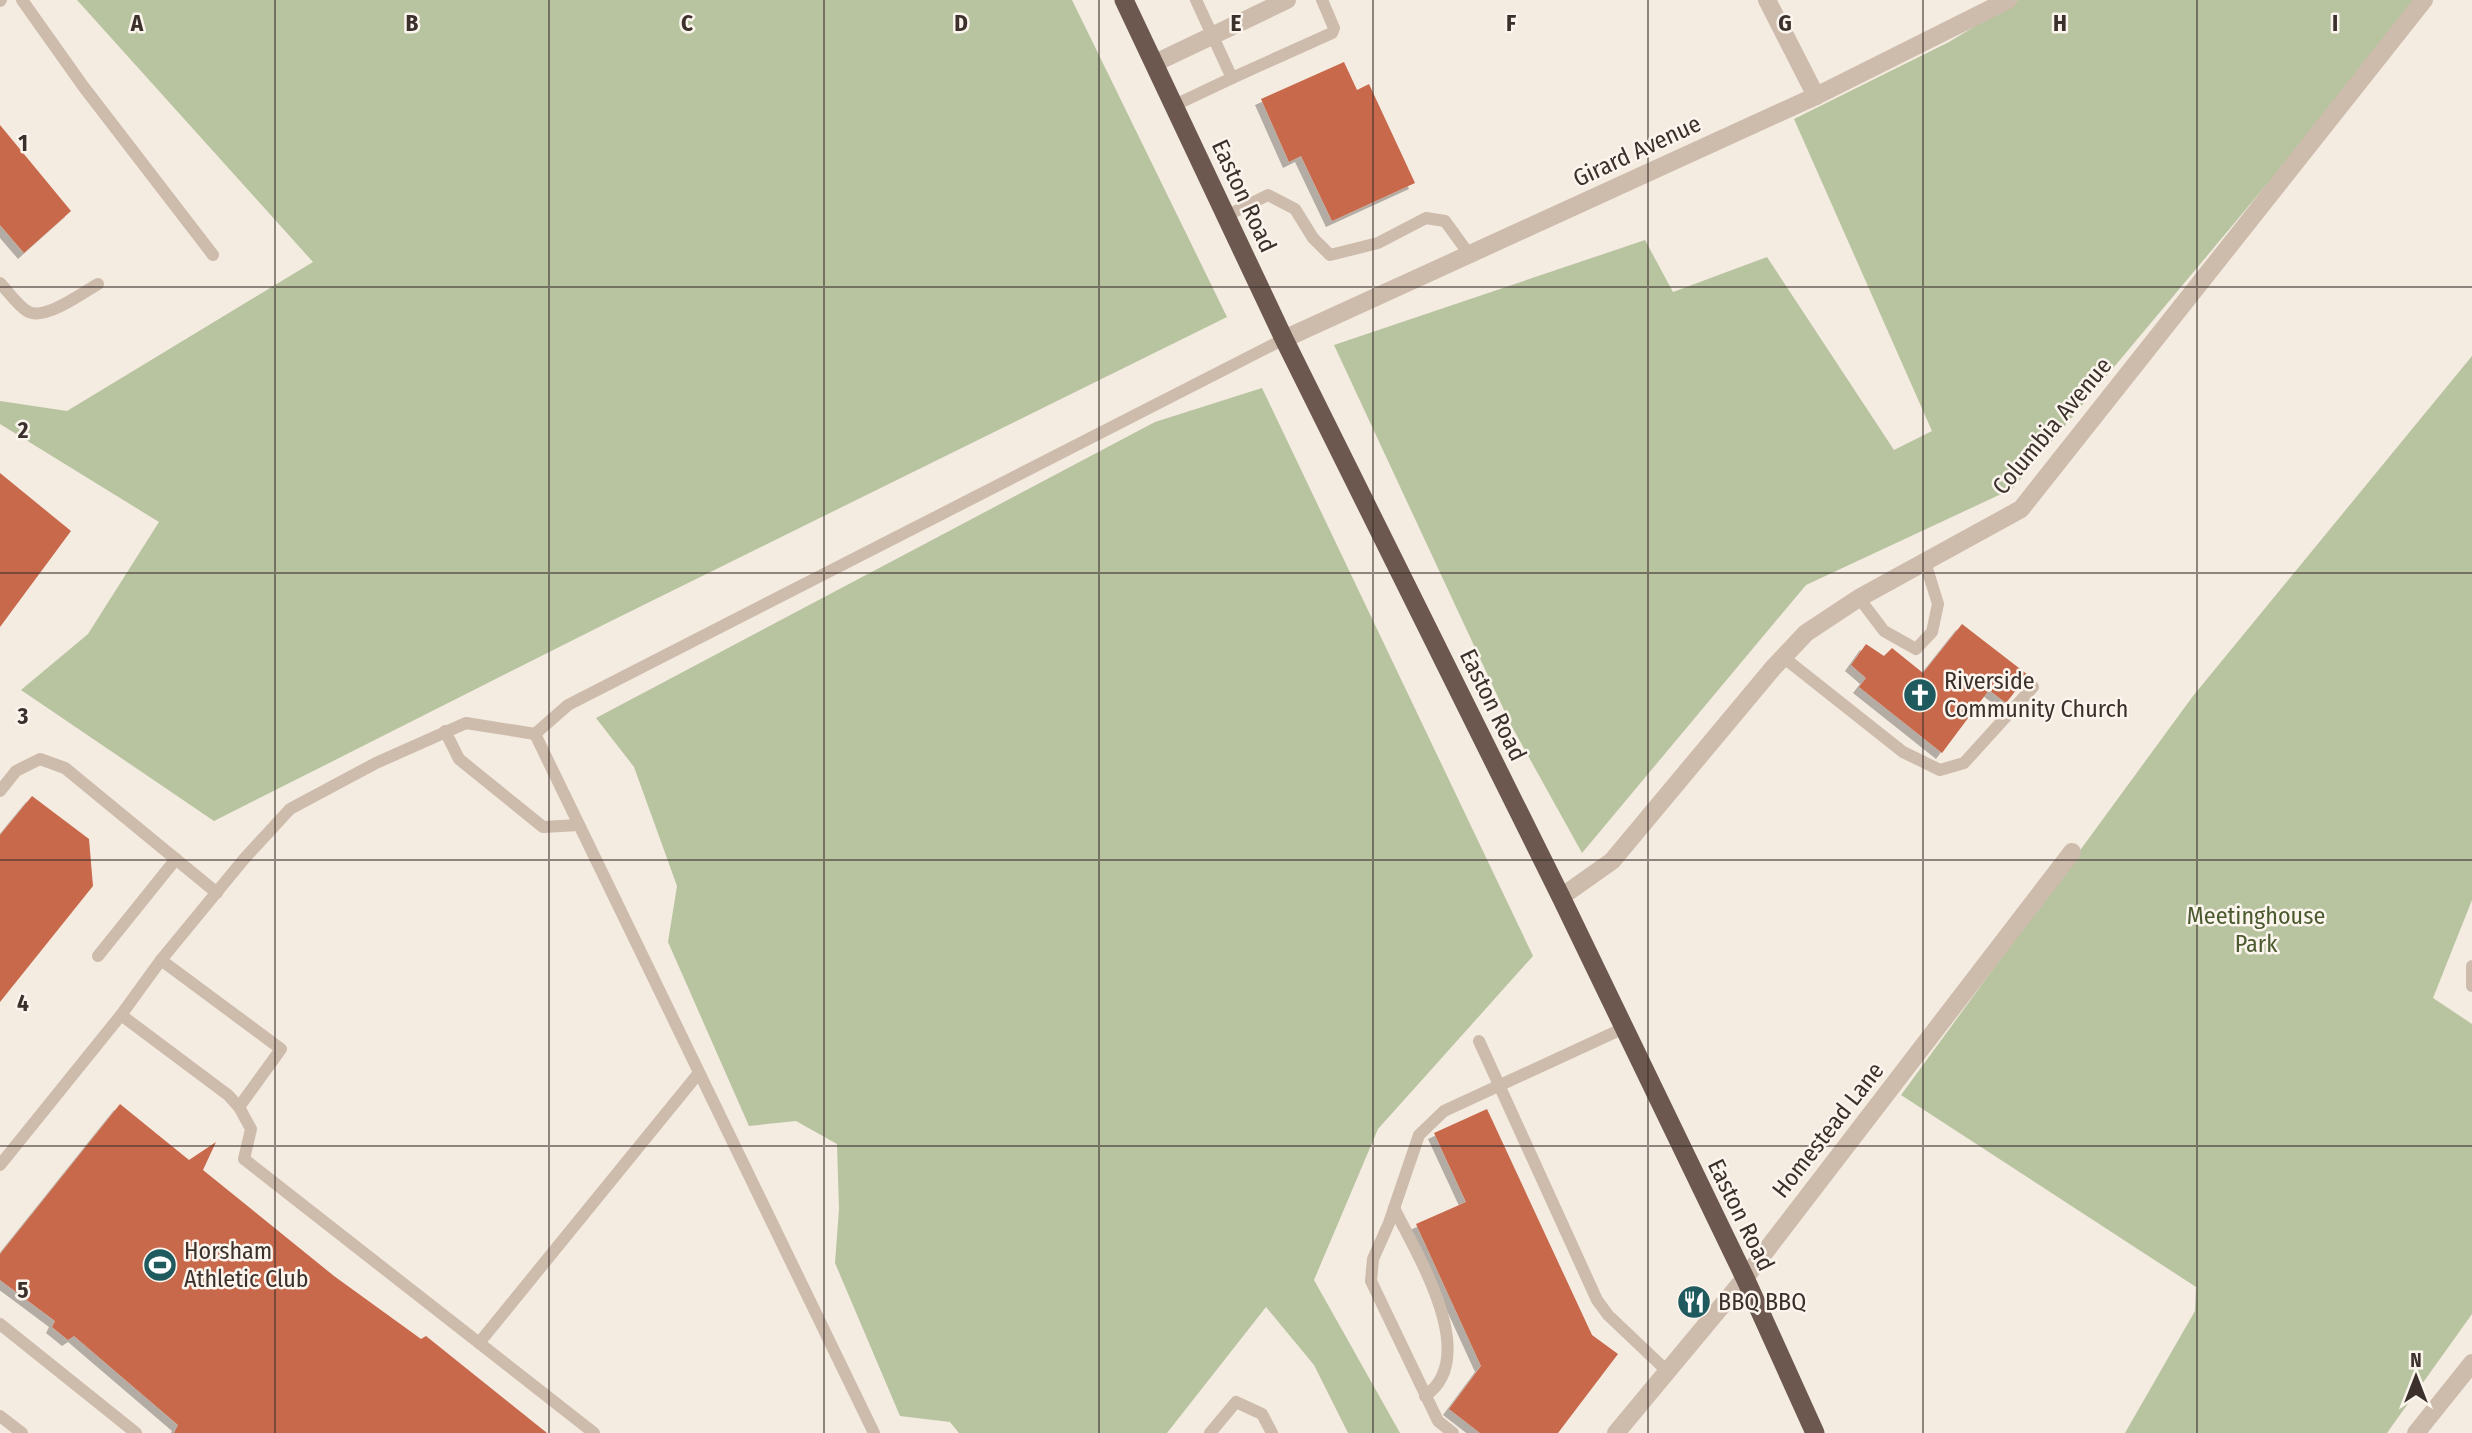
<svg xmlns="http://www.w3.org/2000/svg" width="2472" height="1433" font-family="'Fira Sans Condensed',sans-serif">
<defs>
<filter id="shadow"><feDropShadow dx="-6" dy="6" stdDeviation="0" flood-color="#0004"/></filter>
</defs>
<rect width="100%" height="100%" fill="#f4ebe1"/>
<g fill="#b8c4a0">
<polygon points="77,0 1072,0 1227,317 603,625 214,821 21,690 88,634 159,522 0,424 0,401 67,411 313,262"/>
<polygon points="2018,0 2421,0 2012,489 1806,585 1582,853 1511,725 1334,345 1645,240 1673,292 1767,257 1894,450 1932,431 1794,119 1949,42"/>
<polygon points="2472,356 2472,900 2433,998 2472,1024 2472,1314 2387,1433 2125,1433 2195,1311 2196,1287 1901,1095 2193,696"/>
<polygon points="1262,388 1533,956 1378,1129 1314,1280 1400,1433 1348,1433 1314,1365 1266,1307 1167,1433 959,1433 950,1422 900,1416 835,1263 839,1209 837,1144 796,1121 749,1126 668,942 677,886 634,767 596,718 1155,422"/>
</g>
<g fill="#c8694b" filter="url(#shadow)">
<polygon points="1344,62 1357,90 1369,84 1415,183 1332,221 1301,156 1289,162 1261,99"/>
<polygon points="0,125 71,211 24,253 0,225"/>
<polygon points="0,473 71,531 0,627"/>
<polygon points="1962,624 2028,675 2006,703 1989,690 1942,753 1859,687 1866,678 1851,665 1866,644 1884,656 1892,648 1923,673"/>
<polygon points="32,796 89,839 93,886 0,1002 0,835"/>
<polygon points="120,1104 189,1160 216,1142 203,1170 334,1276 421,1339 426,1336 547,1433 174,1433 178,1425 74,1336 68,1340 52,1327 55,1321 0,1280 0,1254"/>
<polygon points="1487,1109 1592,1335 1618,1354 1558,1433 1480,1433 1449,1409 1481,1366 1416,1224 1466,1202 1434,1133"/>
</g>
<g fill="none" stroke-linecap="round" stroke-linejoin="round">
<g stroke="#cdbbac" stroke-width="12">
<polyline points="22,0 83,86 213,255"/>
<polyline points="0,1 1,0"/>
<polyline points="1232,78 1332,33 1334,28 1322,0"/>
<polyline points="1175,105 1232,78 1196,0"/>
<polyline points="1226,216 1268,195 1295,209 1313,238 1330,255 1378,243 1426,218 1445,221 1469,254"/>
<path d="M0 283C8 291 17 305 27 311 44 322 82 293 98 284"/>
<polyline points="1859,598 1884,631 1916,649 1932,632 1938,604 1925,562"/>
<polyline points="1783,657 1903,752 1940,770 1964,763 2033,687"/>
<polyline points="445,731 459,759 543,827 579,825"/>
<polyline points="535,734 874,1433"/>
<polyline points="0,791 16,771 40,759 65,768 217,893"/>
<polyline points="98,956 176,859"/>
<polyline points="161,960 281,1049 239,1107"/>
<polyline points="2472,966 2472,986"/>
<polyline points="121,1015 228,1095 239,1107 251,1129 244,1159 594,1433"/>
<polyline points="1479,1041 1597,1300 1608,1315 1667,1371"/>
<polyline points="0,1165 121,1015 161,960 244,859 290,809 376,763 466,723 535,734 568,705 1284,339"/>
<path d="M1394 1208C1416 1253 1482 1357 1425 1396"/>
<polyline points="0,1324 136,1433"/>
<polyline points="479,1343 698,1074"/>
<polyline points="0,1416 22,1433"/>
<polyline points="1210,1433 1236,1402 1262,1414 1272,1433"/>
<polyline points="1453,1433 1438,1421 1371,1281 1373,1259 1389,1223 1419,1135 1444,1111 1624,1028"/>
</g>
<g stroke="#cdbbac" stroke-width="18">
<polyline points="1767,0 1816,96"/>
<polyline points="1155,63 1287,0"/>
<polyline points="1284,339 1816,96 2008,0"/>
<polyline points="1561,897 1612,861 1773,668 1806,633 1859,598 2021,509 2424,0"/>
<polyline points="1616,1433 1745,1278 2072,852"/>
</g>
<polyline stroke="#cdbbac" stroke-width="18" points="2416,1433 2472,1363"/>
<polyline stroke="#6c584f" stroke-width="19" points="1124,0 1284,339 1561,897 1745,1278 1815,1433"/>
</g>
<path fill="none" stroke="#3b302b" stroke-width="2" stroke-opacity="0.55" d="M275 0V1433M549 0V1433M824 0V1433M1099 0V1433M1373 0V1433M1648 0V1433M1923 0V1433M2197 0V1433M0 287H2472M0 573H2472M0 860H2472M0 1146H2472"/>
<defs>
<g id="church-disc" transform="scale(1.75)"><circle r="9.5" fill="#1f5a5e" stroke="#fbf5ee"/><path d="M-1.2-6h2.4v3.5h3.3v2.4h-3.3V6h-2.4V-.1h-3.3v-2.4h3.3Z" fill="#fff"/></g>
<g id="stadium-disc" transform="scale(1.75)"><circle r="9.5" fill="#1f5a5e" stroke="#fbf5ee"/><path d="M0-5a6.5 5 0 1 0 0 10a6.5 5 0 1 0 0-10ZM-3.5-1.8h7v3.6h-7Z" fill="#fff"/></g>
<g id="restaurant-disc" transform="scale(1.75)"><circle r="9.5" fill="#1f5a5e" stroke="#fbf5ee"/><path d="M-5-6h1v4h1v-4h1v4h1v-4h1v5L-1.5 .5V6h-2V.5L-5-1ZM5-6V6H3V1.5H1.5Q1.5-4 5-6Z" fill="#fff"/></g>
</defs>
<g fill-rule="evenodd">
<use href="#church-disc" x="1920" y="695"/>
<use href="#stadium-disc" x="160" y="1265"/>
<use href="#restaurant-disc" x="1694" y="1302"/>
</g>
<g text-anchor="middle" stroke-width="5" stroke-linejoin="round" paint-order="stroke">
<g font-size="24" fill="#3b302b" stroke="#fbf5ee">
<text transform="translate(1637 151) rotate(-25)" y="8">Girard Avenue</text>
<text transform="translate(1244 196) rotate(65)" y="8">Easton Road</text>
<text transform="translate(2052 426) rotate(-50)" y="8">Columbia Avenue</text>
<text transform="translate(1493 705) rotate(64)" y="8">Easton Road</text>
<text transform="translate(1828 1130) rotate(-52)" y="8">Homestead Lane</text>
<text transform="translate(1741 1215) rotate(64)" y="8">Easton Road</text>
</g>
<g font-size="24" fill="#3b302b" stroke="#fbf5ee" text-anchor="start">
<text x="1944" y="689">Riverside<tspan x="1944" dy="28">Community Church</tspan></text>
<text x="184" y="1259">Horsham<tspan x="184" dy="28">Athletic Club</tspan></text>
<text x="1718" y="1310">BBQ BBQ</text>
</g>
<g font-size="24" fill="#4a5a2e" stroke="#fbf5ee">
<text x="2256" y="924">Meetinghouse<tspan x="2256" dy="28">Park</tspan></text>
</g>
</g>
<g font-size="23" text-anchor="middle" font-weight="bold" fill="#3b302b" stroke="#fbf5ee" stroke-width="5" stroke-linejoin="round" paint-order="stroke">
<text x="137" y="31">A</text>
<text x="412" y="31">B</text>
<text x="687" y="31">C</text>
<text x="961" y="31">D</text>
<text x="1236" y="31">E</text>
<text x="1511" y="31">F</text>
<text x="1785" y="31">G</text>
<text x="2060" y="31">H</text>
<text x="2335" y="31">I</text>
<text x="23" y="151">1</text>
<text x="23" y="438">2</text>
<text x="23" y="724">3</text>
<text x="23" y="1011">4</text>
<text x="23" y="1298">5</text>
</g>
<g transform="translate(2416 1377)" stroke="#fbf5ee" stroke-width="5" paint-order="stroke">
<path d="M0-5L12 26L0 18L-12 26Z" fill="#3b302b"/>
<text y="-10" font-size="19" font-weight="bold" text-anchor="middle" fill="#3b302b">N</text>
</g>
</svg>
